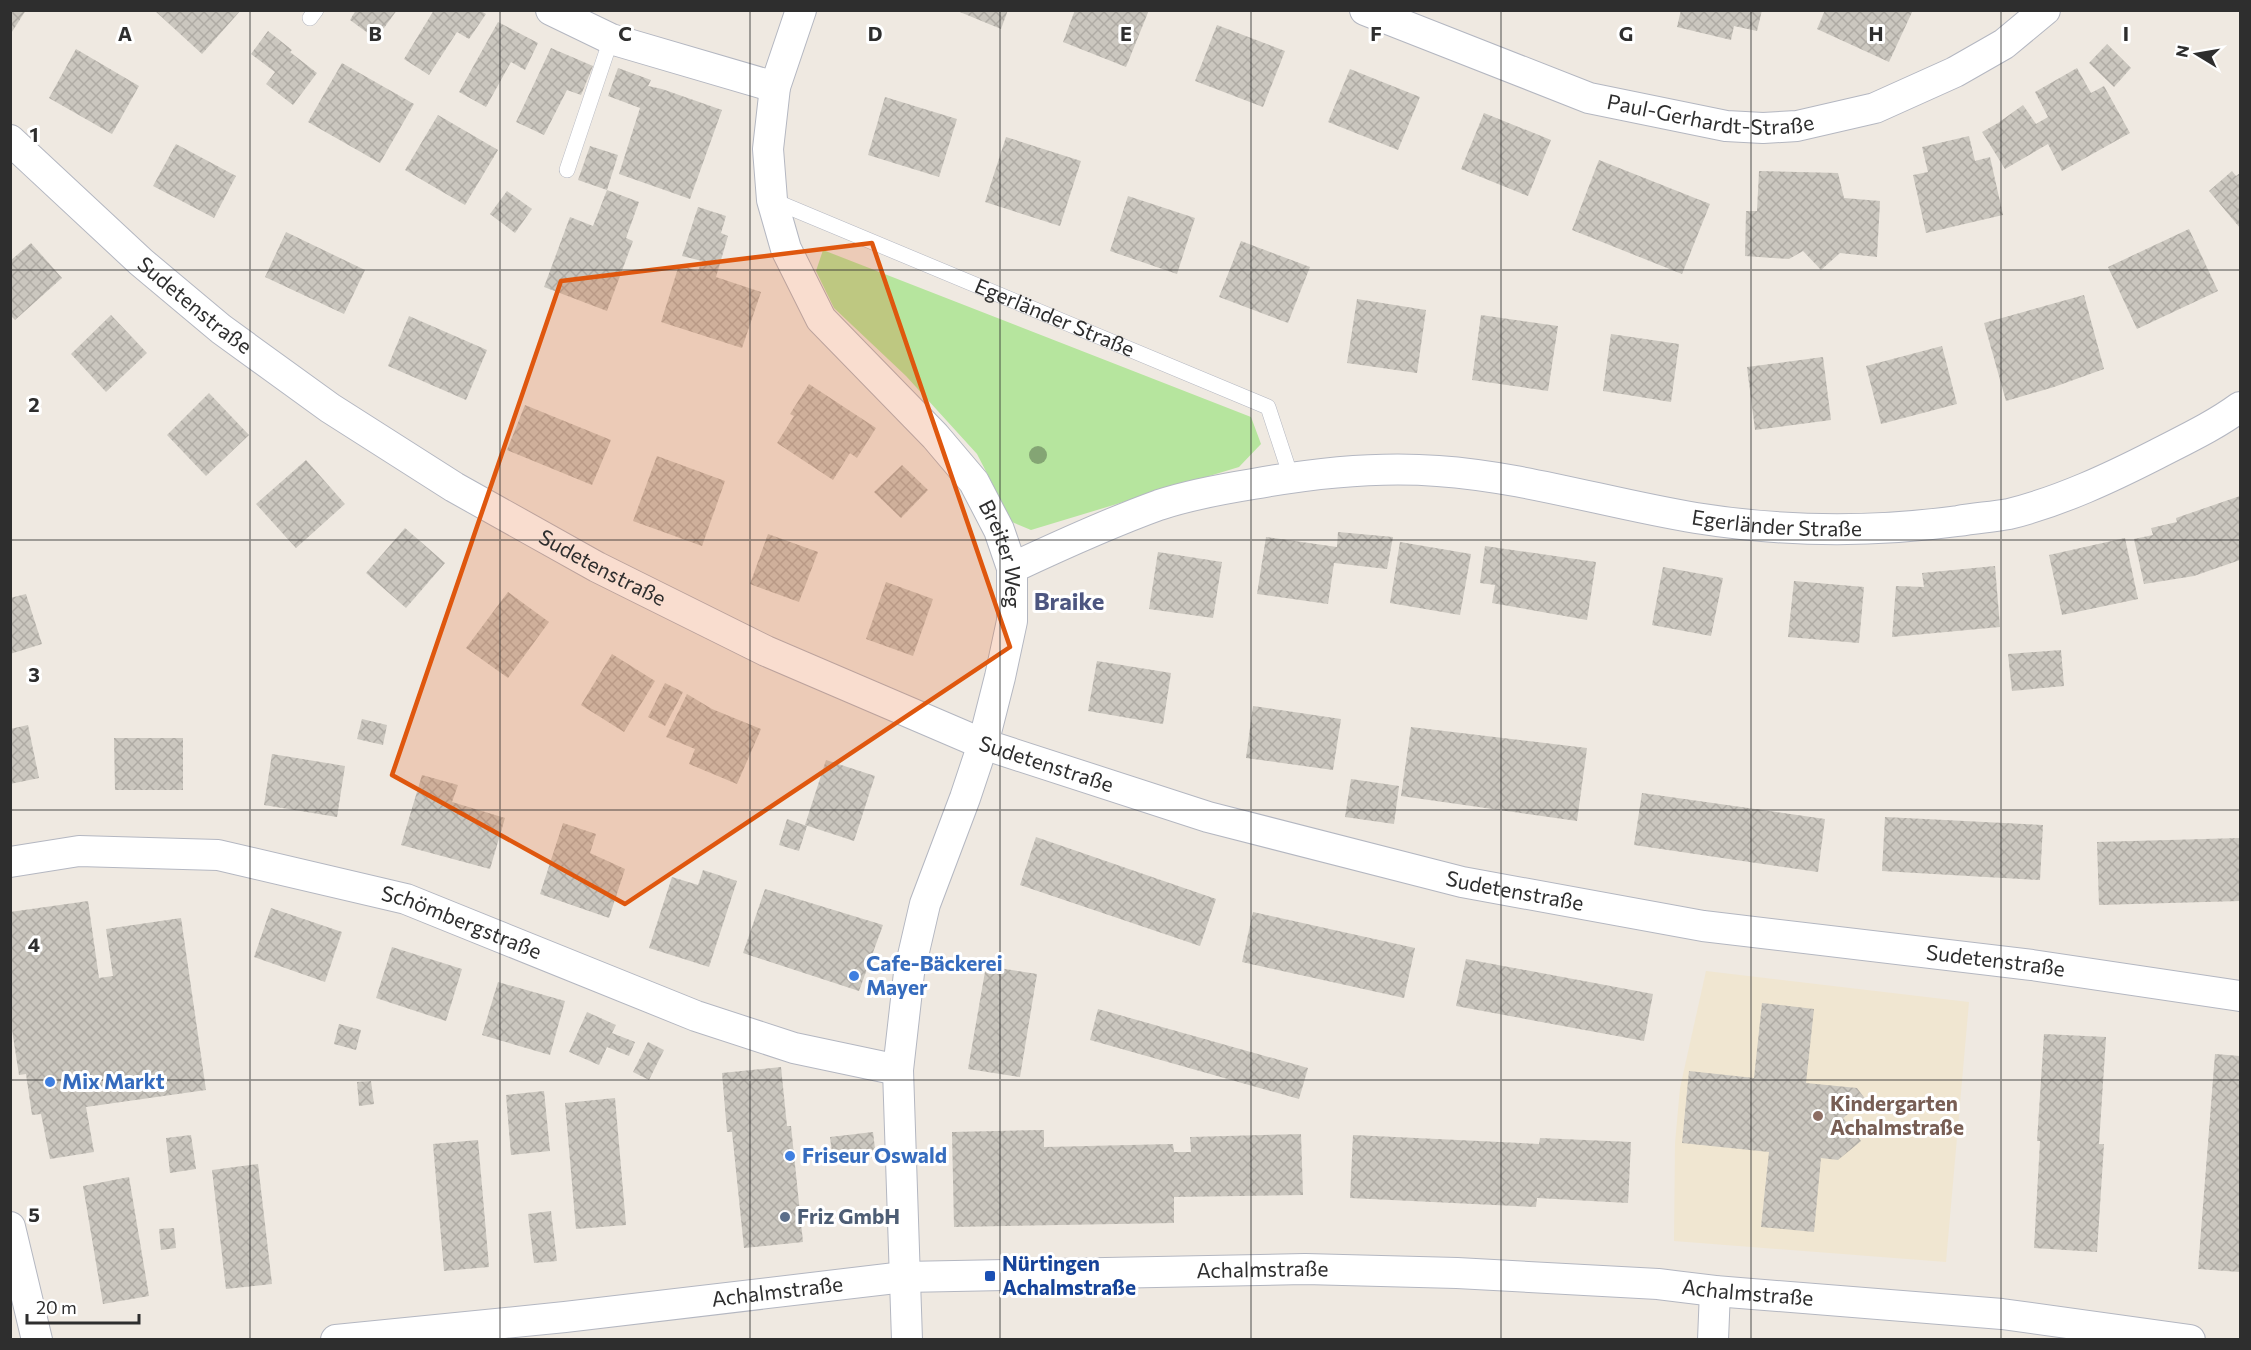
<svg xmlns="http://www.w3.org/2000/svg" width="2251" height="1350" font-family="Commissioner,sans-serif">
<defs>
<pattern id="building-cross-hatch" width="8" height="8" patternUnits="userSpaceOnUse" patternTransform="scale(1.5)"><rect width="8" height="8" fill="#cbc7bf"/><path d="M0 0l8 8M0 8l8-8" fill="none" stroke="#afaba4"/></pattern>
</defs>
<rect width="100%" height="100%" fill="#efe9e1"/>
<polygon fill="#f0e6d1" points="1706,971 1969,1002 1946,1262 1674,1241 1675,1143 1680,1088"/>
<polygon fill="#b6e59e" points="823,250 1251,417 1261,444 1239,467 1031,530 1012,522 977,454 906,376 834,308 816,271"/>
<g fill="url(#building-cross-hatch)">
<polygon points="10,10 26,10 10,35"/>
<polygon points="154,10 241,10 202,54"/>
<polygon points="356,10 397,10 376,39 350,20"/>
<polygon points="434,10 479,10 486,14 469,39 457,32 429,75 404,59"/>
<polygon points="955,10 1008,10 1001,29"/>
<polygon points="1075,10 1149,10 1126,67 1063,42"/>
<polygon points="1681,10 1762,10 1757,31 1734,26 1731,40 1677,27"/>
<polygon points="1825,10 1913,10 1889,62 1817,29"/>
<polygon points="498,22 538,43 525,70 511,62 486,107 459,92"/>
<polygon points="1217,25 1285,51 1263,107 1195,81"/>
<polygon points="268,31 292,50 290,52 317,73 293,105 266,84 275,72 251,54"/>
<polygon points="2107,44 2131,68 2114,87 2089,63"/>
<polygon points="551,48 593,66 581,95 567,90 544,135 516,122"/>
<polygon points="76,49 139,86 112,134 49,98"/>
<polygon points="342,63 414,104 380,163 308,122"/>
<polygon points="618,68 651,80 648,86 662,89 722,110 690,199 619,174 640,108 608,96"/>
<polygon points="2077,68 2091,93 2104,86 2130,133 2062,171 2048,144 2005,169 1982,132 1998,123 2023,105 2036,124 2048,117 2035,92"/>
<polygon points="1350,69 1420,97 1398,150 1328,122"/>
<polygon points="885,97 957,119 939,177 868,155"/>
<polygon points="1484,113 1551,140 1528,196 1461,169"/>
<polygon points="438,115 498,150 465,205 405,170"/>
<polygon points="1969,136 1975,161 1990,157 2003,215 1926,233 1913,175 1928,172 1922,147"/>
<polygon points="1006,137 1081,161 1060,226 985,202"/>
<polygon points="176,144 236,176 214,218 153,186"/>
<polygon points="590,146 618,155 607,190 578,180"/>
<polygon points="1599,160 1710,204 1682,274 1572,230"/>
<polygon points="1759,171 1838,173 1844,198 1880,201 1877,257 1840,253 1821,270 1803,251 1789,259 1745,256 1746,211 1757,211"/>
<polygon points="2232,171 2236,176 2240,173 2240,228 2209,191"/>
<polygon points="607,190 639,202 626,238 633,241 607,311 544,287 570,217 593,226"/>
<polygon points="507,191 532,209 515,233 490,214"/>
<polygon points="1128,196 1195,218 1177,274 1110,251"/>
<polygon points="698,207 726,216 721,233 728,236 716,277 761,292 742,348 661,322 679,265 698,271 702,261 682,256"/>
<polygon points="2189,229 2218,291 2137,329 2108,267"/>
<polygon points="286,232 365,270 344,314 265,277"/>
<polygon points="1241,241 1310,267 1288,323 1219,297"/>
<polygon points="31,243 62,278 15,320 10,315 10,261"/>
<polygon points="2084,295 2104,369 2054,387 2006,401 1984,323"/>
<polygon points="1357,299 1426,310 1417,373 1347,363"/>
<polygon points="111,315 147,353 106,392 71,354"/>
<polygon points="1481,315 1558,326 1548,391 1472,380"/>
<polygon points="409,316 487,350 466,400 388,366"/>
<polygon points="1611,334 1679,344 1671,402 1603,391"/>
<polygon points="1942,346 1957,404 1881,424 1866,366"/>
<polygon points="1823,357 1831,420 1755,430 1747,367"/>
<polygon points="809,384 876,428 857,458 850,453 833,480 777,443 794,416 790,414"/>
<polygon points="209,393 249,435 206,476 167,435"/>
<polygon points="525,405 611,440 592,485 507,450"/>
<polygon points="657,456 725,481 702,546 633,521"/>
<polygon points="306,460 345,504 296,548 256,504"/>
<polygon points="902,465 928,490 901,518 874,492"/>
<polygon points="2240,496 2240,560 2194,576 2144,584 2134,539 2153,535 2151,528 2177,522 2176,518"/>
<polygon points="405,528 445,563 406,608 366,573"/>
<polygon points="1338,532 1393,537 1387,569 1334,563 1328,604 1257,594 1266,537 1337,547"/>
<polygon points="768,534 818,552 799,602 750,584"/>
<polygon points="2125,538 2138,599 2062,615 2049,555"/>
<polygon points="1400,542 1471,554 1460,615 1390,603"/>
<polygon points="1485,546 1596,562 1587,620 1492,603 1495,585 1480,583"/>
<polygon points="1158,552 1222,562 1213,618 1149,609"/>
<polygon points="1995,566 2000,627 1892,637 1896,586 1924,587 1922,573"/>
<polygon points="1663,567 1723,578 1711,636 1652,625"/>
<polygon points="1794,581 1864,587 1859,643 1788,637"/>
<polygon points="886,582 933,599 913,656 866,639"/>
<polygon points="508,592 549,622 508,678 466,648"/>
<polygon points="26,594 42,644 10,654 10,598"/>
<polygon points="2061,650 2064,686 2012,691 2008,654"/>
<polygon points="612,654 655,681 624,732 581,705"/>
<polygon points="1097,661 1171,673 1163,724 1088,711"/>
<polygon points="665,683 683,692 665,726 648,717"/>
<polygon points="687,694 712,709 761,729 737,784 689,764 695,749 666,737"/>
<polygon points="1253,706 1341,719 1333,770 1246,758"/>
<polygon points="362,719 387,725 383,745 357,739"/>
<polygon points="28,725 39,778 10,784 10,729"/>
<polygon points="1411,727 1587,748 1577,821 1401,796"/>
<polygon points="114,738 183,738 183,790 115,790"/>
<polygon points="272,754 345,766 337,817 264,805"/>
<polygon points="826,760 875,776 854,841 805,825"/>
<polygon points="422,775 458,785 452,802 505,818 490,869 401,845"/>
<polygon points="1351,779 1399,786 1394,824 1345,817"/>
<polygon points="1642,793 1825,819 1818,872 1634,845"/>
<polygon points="1885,817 2043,825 2040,880 1882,871"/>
<polygon points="787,819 807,826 799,851 779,845"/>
<polygon points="563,823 596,834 590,853 625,869 609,918 540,894"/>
<polygon points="1036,837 1216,899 1200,946 1020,885"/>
<polygon points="2240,838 2240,901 2099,905 2097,842"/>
<polygon points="703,870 737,881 709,967 649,948 672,877 698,885"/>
<polygon points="765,889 883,925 859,991 743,953"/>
<polygon points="88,901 99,978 113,976 106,929 181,918 206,1090 86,1107 94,1152 50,1159 41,1114 32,1115 26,1074 19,1075 10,1017 10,912"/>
<polygon points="271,908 342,932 325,982 254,957"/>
<polygon points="1253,912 1415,948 1404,998 1242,962"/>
<polygon points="392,947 462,969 446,1021 376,998"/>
<polygon points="1466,959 1653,994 1644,1041 1456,1006"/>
<polygon points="986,966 1037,974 1020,1077 968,1069"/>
<polygon points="498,982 565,1001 550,1055 482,1035"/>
<polygon points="1762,1003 1814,1009 1806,1083 1857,1088 1866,1100 1843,1118 1861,1141 1838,1160 1821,1158 1814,1232 1761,1227 1769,1152 1682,1143 1689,1071 1754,1078"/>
<polygon points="1098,1009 1308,1068 1299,1099 1090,1040"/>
<polygon points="587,1012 616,1025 612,1033 635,1042 629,1056 607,1047 599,1065 569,1052"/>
<polygon points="339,1024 361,1030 356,1050 334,1044"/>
<polygon points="2044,1034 2106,1037 2099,1144 2104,1144 2097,1252 2034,1248 2040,1141 2037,1141"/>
<polygon points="648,1042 664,1050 649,1080 633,1072"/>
<polygon points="2215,1054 2240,1056 2240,1272 2198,1269"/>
<polygon points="781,1067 787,1126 791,1126 803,1242 744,1248 732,1132 727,1132 722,1073"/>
<polygon points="371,1081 374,1104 359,1106 357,1082"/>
<polygon points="544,1091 550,1151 511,1155 506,1095"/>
<polygon points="615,1098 626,1225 576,1229 565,1103"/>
<polygon points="1044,1130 1044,1147 1173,1144 1174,1152 1191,1152 1190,1137 1301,1134 1303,1195 1174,1197 1174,1223 954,1227 952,1132"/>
<polygon points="873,1132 876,1157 833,1161 830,1137"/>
<polygon points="191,1135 196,1169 170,1173 166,1138"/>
<polygon points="1353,1135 1539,1144 1540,1138 1631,1142 1628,1203 1537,1198 1536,1207 1350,1198"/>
<polygon points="478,1140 489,1267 444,1271 433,1144"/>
<polygon points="258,1164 272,1284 226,1289 212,1170"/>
<polygon points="129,1177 149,1296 103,1304 83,1186"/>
<polygon points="551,1211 557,1261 534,1263 528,1214"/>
<polygon points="174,1228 176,1248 161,1250 159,1229"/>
</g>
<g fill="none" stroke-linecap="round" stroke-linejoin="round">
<g stroke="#b4b7c1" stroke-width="16">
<g id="lane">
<polyline points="310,18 316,10"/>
<polyline points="567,170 611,39"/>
<path id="s1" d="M772 200 1268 407 1291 477"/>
</g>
</g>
<g stroke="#b4b7c1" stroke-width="32">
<g id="street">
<polyline points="551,10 611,39 775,87"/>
<path id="s2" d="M801 10 775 87 768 149 772 200 786 249 821 319 935 436 974 482 999 530 1012 568V621L1000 677 983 744 965 798 925 904 909 973 898 1070 907 1340"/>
<path id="s3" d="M1365 10 1589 98 1726 126 1763 128 1797 126 1875 108 1955 72 2004 44 2045 10"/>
<path id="s4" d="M10 140 141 262 221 329 330 408 454 487 597 567 766 651 983 744 1208 817 1462 882 1703 926 2032 965 2240 996"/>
<path id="s5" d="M1012 568C1061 545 1109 523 1159 505 1189 495 1222 489 1253 484 1314 473 1376 466 1438 471 1525 477 1610 504 1696 518 1784 532 1870 533 1958 521 1975 518 1992 517 2009 514 2061 501 2110 478 2157 454 2186 439 2214 426 2240 407"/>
<path id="s6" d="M10 862 79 851 218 855 406 899 696 1016 794 1048 898 1070"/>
<polyline points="10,1227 37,1340"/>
<path id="s7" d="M336 1340 565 1317 904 1277 1305 1269 1457 1273 1658 1284 1715 1291 2002 1314 2190 1340"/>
<polyline points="1713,1340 1715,1291"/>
</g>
</g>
<use href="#lane" stroke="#fff" stroke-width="15"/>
<use href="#street" stroke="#fff" stroke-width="30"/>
</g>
<circle fill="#84a574" cx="1038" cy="455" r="9"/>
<path fill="#df570e" fill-opacity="0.2" stroke="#df570e" stroke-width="4.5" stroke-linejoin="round" d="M872 243 1010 647 625 904 392 775 561 281Z"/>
<path fill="none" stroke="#2e2e2e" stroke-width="1.5" stroke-opacity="0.55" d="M250 10V1340M500 10V1340M750 10V1340M1000 10V1340M1251 10V1340M1501 10V1340M1751 10V1340M2001 10V1340M10 270H2240M10 540H2240M10 810H2240M10 1080H2240"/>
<g fill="#3f7fe0" stroke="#fff" stroke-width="2">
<circle cx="854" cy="976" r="6"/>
<circle cx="50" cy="1082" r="6"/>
<circle cx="790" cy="1156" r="6"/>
</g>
<circle fill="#8d6e63" stroke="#fff" stroke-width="2" cx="1818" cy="1116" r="6"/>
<circle fill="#5c6f8a" stroke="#fff" stroke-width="2" cx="785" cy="1217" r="6"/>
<rect fill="#1a4fb4" stroke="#fff" stroke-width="2" x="984" y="1270" width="12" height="12" rx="3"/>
<g text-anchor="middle" stroke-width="6" stroke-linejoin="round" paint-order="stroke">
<g font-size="21" fill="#2e2e2e" stroke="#fff">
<text dy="7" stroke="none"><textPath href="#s3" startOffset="364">Paul-Gerhardt-Straße</textPath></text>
<text dy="7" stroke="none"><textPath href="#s4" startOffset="248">Sudetenstraße</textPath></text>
<text dy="7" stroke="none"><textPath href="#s1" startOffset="306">Egerländer Straße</textPath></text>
<text dy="7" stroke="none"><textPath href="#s5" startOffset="786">Egerländer Straße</textPath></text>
<text dy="7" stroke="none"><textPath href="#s2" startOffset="626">Breiter Weg</textPath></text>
<text dy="7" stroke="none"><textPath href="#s4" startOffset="734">Sudetenstraße</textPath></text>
<text dy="7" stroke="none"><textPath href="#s4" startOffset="1220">Sudetenstraße</textPath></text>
<text dy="7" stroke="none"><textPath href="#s4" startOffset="1706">Sudetenstraße</textPath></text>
<text dy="7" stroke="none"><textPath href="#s6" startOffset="462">Schömbergstraße</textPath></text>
<text dy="7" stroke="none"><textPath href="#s4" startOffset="2192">Sudetenstraße</textPath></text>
<text dy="7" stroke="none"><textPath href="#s7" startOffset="930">Achalmstraße</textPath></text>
<text dy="7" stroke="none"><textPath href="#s7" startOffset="444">Achalmstraße</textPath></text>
<text dy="7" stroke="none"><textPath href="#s7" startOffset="1416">Achalmstraße</textPath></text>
</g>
<g font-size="21" font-weight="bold" fill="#366cbe" stroke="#fff" text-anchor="start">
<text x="866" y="971">Cafe-Bäckerei<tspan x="866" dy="24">Mayer</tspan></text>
<text x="62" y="1089">Mix Markt</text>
<text x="802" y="1163">Friseur Oswald</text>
</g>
<g font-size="21" font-weight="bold" fill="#785e54" stroke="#fff" text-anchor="start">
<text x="1830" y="1111">Kindergarten<tspan x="1830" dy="24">Achalmstraße</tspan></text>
</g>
<g font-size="21" font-weight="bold" fill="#4e5e75" stroke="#fff" text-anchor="start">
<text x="797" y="1224">Friz GmbH</text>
</g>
<g font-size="21" font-weight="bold" fill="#164399" stroke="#fff" text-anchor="start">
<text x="1002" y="1271">Nürtingen<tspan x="1002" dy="24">Achalmstraße</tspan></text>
</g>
<g font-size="24" font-weight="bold" fill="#4d5680" stroke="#fff">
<text x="1069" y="610">Braike</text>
</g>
</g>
<g font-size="20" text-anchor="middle" font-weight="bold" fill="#2e2e2e" stroke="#fff" stroke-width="6" stroke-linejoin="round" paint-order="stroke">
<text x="125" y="41">A</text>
<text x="375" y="41">B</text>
<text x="625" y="41">C</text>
<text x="875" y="41">D</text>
<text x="1126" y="41">E</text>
<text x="1376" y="41">F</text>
<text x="1626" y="41">G</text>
<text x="1876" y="41">H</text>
<text x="2126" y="41">I</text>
<text x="34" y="142">1</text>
<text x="34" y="412">2</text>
<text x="34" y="682">3</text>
<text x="34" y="952">4</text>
<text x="34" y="1222">5</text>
</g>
<rect width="2251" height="1350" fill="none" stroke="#2e2e2e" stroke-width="24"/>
<g transform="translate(2197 54) rotate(281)" stroke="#ffffff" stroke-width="4.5" paint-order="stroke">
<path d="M0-4.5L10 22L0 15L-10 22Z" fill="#2e2e2e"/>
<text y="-9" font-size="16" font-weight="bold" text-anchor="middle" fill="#2e2e2e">N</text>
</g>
<path d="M27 1314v9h112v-9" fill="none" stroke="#2e2e2e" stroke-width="3"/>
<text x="36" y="1314" font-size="18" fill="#2e2e2e" stroke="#ffffff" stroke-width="4.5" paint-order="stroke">20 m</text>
</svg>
